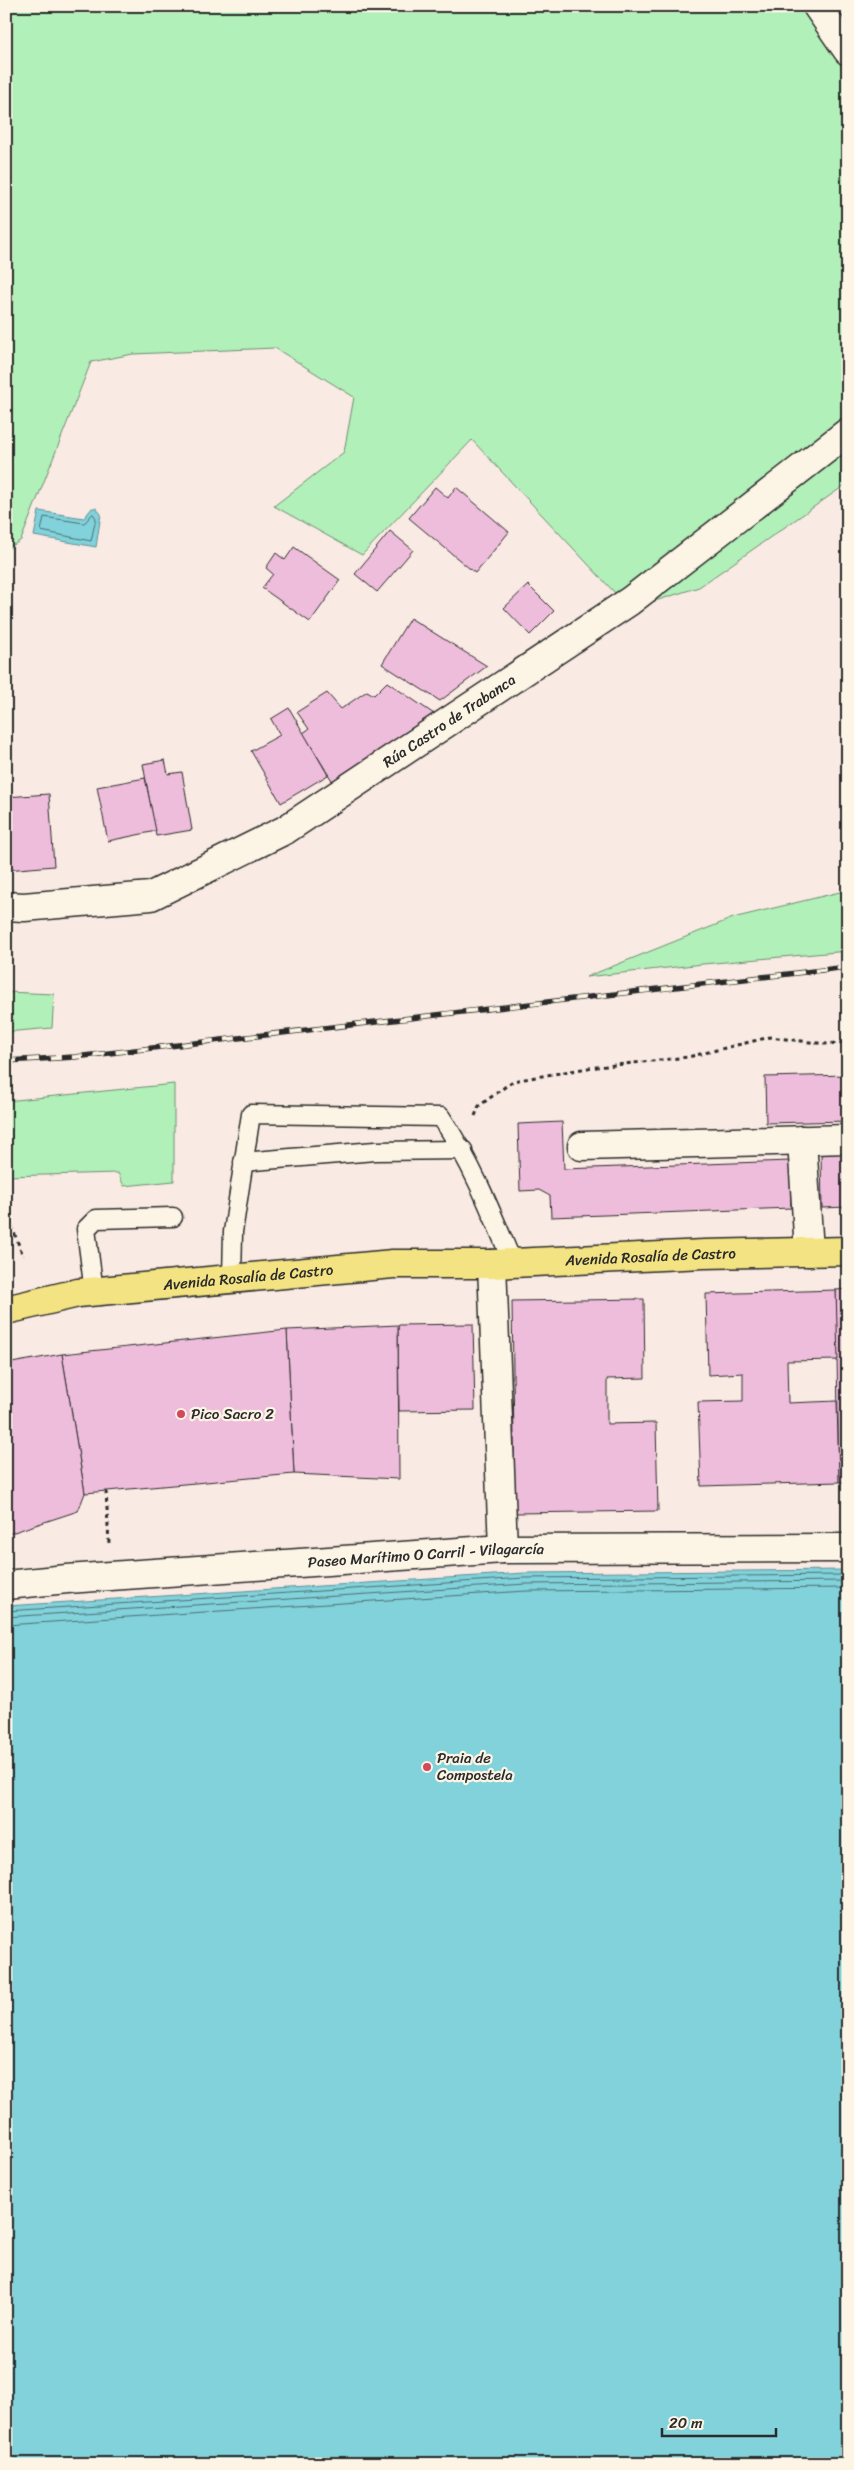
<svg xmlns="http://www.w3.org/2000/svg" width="854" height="2470" font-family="Sriracha,sans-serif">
<rect width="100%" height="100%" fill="#f9eae3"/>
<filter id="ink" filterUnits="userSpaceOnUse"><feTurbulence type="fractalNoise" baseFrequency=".02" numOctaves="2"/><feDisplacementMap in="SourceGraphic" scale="10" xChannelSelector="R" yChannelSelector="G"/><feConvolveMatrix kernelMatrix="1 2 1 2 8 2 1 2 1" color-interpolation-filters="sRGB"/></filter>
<g filter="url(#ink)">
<g fill="#b1f0b8" stroke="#6e8e72">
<polygon points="6,6 817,6 848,51 848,483 699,587 630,609 472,440 362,555 274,506 344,452 354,397 275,348 133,354 91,362 21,540 6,550"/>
<polygon points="848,890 848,951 703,964 586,977 733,918"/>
<polygon points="6,992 54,994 52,1028 6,1032"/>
<polygon points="174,1084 174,1181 124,1186 118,1173 6,1176 6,1101"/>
</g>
<g fill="#81d2db" stroke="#5f8f95">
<polygon points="92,508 96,508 101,514 96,547 34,536 39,511 84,518"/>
<polygon points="848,1570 848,2464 6,2464 6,1606 525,1573"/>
</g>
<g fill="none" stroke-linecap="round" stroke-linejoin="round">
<g stroke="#4d6e71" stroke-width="1">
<polygon points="93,514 96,518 91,541 41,531 44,517 84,523"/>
<polyline points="6,1611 525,1578 848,1575"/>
<polyline points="6,1617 526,1584 848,1581"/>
<polyline points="6,1625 526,1591 848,1588"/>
</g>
</g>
<g fill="#efbddc" stroke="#2b2b2b">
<polygon points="435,487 448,498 456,487 509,532 475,573 409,518"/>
<polygon points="390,531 413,550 377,592 355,574"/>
<polygon points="294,547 340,580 310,622 262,588 273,574 266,568 276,553 285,560"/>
<polygon points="528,585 554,611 530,635 504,608"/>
<polygon points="410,618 487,666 440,701 382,664"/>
<polygon points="387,682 437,716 336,787 303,733 309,729 297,712 327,693 341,709 367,691 374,695"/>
<polygon points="289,708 328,775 281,803 251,751 280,735 271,719"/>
<polygon points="165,760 168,774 182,772 192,830 156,836 143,764"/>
<polygon points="145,778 156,831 108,841 97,787"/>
<polygon points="49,794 54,866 6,870 6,797"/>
<polygon points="848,1075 848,1121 766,1123 765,1077"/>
<polygon points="562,1122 564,1169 790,1161 791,1208 551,1217 550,1196 539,1190 520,1191 518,1124"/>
<polygon points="848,1153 848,1207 822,1208 821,1154"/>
<polygon points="848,1289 848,1482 839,1482 836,1290"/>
<polygon points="836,1290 838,1360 787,1361 788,1403 837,1401 839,1482 701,1486 698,1402 743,1401 743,1373 708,1375 706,1294"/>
<polygon points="644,1299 645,1378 607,1379 607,1424 656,1423 658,1511 515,1513 512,1301"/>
<polygon points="473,1324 475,1410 399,1411 398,1325"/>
<polygon points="398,1325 399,1479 294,1474 287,1330"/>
<polygon points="287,1330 294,1474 85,1493 62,1354"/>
<polygon points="62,1354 85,1493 78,1511 8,1534 6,1364"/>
</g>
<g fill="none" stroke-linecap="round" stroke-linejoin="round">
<g stroke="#2b2b2b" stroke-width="21">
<g id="lane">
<polyline points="243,1162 375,1151 463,1150"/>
<path d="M232 1279 233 1232 251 1114 441 1117C472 1163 492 1213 513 1264"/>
<polyline points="94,1292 86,1229 96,1219 173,1217"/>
</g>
</g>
<g stroke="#2b2b2b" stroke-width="31">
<g id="street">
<polyline points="817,6 848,51"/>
<path id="s1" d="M6 906 24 907 151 896 285 830 630 601 848 432"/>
<polyline points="802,1140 809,1252"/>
<polyline points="582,1146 848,1139"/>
<polyline points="492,1264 503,1549"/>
<path id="s2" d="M6 1585 67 1579 503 1549 848 1548"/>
</g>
</g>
<g stroke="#2b2b2b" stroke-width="31">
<g id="primary">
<path id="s3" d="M6 1310 78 1293 393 1264H492L704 1254 848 1251"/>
</g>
</g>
<g stroke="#2b2b2b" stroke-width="3" stroke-dasharray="4 4" stroke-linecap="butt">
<polyline points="475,1116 479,1106 513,1081 588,1068 688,1057 770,1037 826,1044 848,1042"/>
<polyline points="6,1211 23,1256"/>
<polyline points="106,1491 109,1543"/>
</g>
<use href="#lane" stroke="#fcf5e5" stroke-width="18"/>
<use href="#street" stroke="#fcf5e5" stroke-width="28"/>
<use href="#primary" stroke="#f4e382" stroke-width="28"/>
<g stroke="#2b2b2b" stroke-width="5.5">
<polyline id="rail" points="6,1061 75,1057 848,967"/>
</g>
<use href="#rail" stroke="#fcf5e5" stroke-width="4" stroke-dasharray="11" stroke-linecap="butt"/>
</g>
</g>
<g fill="#d1495b" stroke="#fcf5e5" stroke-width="2">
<circle cx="181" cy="1414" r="5"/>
<circle cx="427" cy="1767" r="5"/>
</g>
<g text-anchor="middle" stroke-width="4.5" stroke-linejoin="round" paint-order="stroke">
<g font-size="15" fill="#2b2b2b" stroke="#fcf5e5">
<text dy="5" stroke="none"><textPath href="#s1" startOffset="492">Rúa Castro de Trabanca</textPath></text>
<text dy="5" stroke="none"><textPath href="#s3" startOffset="648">Avenida Rosalía de Castro</textPath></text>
<text dy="5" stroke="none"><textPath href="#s3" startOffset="245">Avenida Rosalía de Castro</textPath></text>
<text dy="5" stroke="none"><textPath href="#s2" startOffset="421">Paseo Marítimo O Carril - Vilagarcía</textPath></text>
</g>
<g font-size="15" fill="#2b2b2b" stroke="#fcf5e5" text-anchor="start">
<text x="191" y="1419">Pico Sacro 2</text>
<text x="437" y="1763">Praia de<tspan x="437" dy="17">Compostela</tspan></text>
</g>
</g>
<rect width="854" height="2470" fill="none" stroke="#fcf5e5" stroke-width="25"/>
<rect x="12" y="12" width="829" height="2445" fill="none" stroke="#2b2b2b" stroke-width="2" filter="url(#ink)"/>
<path d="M662 2428v8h114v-8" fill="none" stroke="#2b2b2b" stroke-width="2.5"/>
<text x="669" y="2428" font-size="15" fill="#2b2b2b" stroke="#fcf5e5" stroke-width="4" paint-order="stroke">20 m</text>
</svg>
